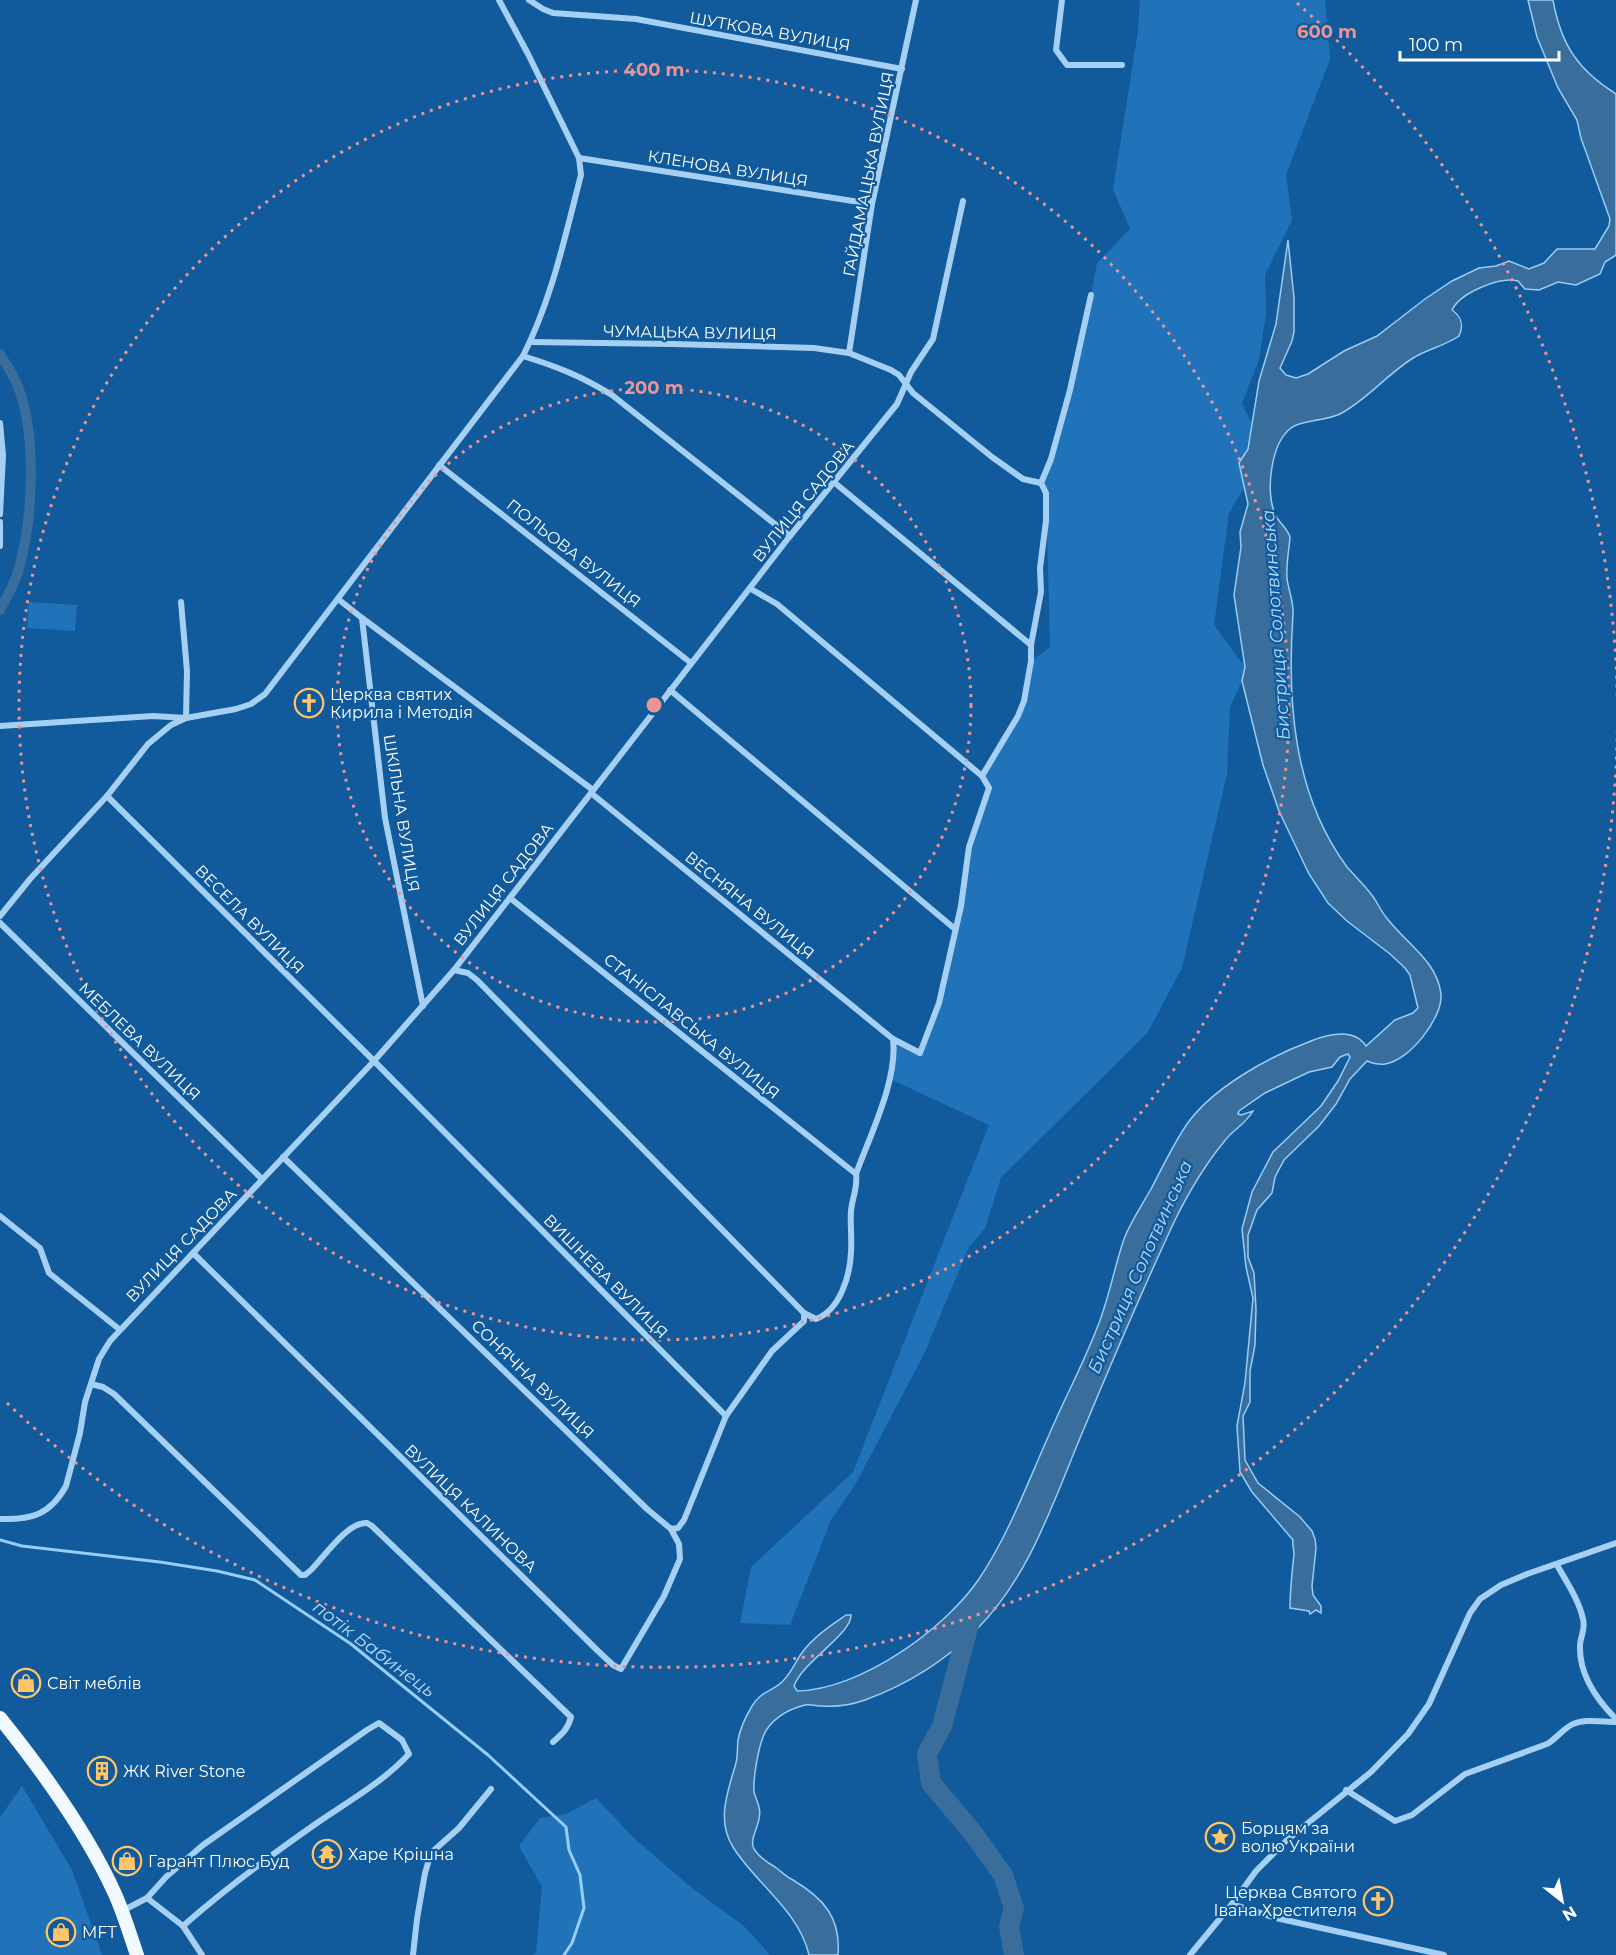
<svg xmlns="http://www.w3.org/2000/svg" width="1616" height="1955" font-family="Montserrat,sans-serif">
<rect width="100%" height="100%" fill="#115a9b"/>
<g fill="#2073b8">
<polygon points="1140,0 1325,0 1330,59 1286,175 1292,220 1265,275 1266,314 1259,360 1242,403 1253,426 1248,449 1239,463 1246,489 1243,489 1229,513 1214,625 1245,667 1242,681 1230,707 1227,774 1182,968 1148,1032 1001,1178 985,1228 969,1247 924,1354 855,1485 831,1520 790,1625 740,1623 751,1567 853,1472 989,1125 890,1079 893,1039 920,1053 948,966 969,847 989,788 982,776 1018,716 1031,661 1050,647 1046,493 1041,483 1045,475 1091,295 1097,263 1130,229 1113,189 1138,31"/>
<polygon points="29,602 77,605 75,631 27,628"/>
<polygon points="22,1786 72,1870 102,1955 0,1955 0,1817"/>
<polygon points="596,1798 636,1840 692,1888 744,1926 770,1955 532,1955 536,1952 542,1887 519,1846 540,1818 566,1814"/>
</g>
<path fill="#396d9c" stroke="#97cdf8" stroke-width="1.5" d="M1528 0H1553C1561 45 1578 70 1616 94V255L1605 262 1600 274 1576 285 1558 282 1539 290 1525 289 1518 281C1500 276 1460 293 1452 310 1462 317 1464 325 1459 336 1445 346 1427 349 1413 358 1386 375 1368 399 1340 414 1326 421 1300 420 1291 428 1271 443 1265 492 1275 514 1279 523 1287 528 1290 537 1289 551 1286 563 1287 578 1288 589 1294 602 1293 614 1287 700 1293 794 1347 867 1355 876 1364 885 1371 894 1377 901 1380 910 1386 917 1404 942 1437 960 1441 994 1443 1018 1409 1061 1385 1064 1378 1065 1372 1063 1367 1061L1350 1079 1336 1104 1319 1126 1284 1160 1275 1177 1272 1193 1257 1210 1248 1235V1257L1254 1273 1256 1309 1255 1345 1250 1371V1402L1243 1416 1245 1460 1258 1483 1300 1517 1312 1531 1315 1539 1316 1548 1312 1586 1313 1595 1321 1606V1613L1316 1610 1310 1614 1309 1611 1290 1608C1290 1590 1292 1572 1294 1554 1294 1548 1292 1545 1293 1540L1252 1492 1240 1472 1237 1426 1245 1383 1253 1298 1246 1267 1242 1229 1252 1192 1273 1152 1321 1106 1338 1081 1350 1057 1348 1054 1340 1057 1332 1067 1309 1072 1265 1093 1239 1111 1238 1114 1241 1115 1253 1111C1246 1124 1231 1131 1223 1143 1205 1165 1189 1192 1176 1218 1143 1288 1113 1359 1083 1431 1054 1499 1031 1575 977 1629 946 1660 906 1685 865 1700 851 1705 837 1707 822 1706 817 1706 810 1704 805 1705 788 1709 769 1720 763 1737 758 1750 753 1778 754 1792 755 1797 758 1802 759 1807 763 1823 748 1838 754 1849 759 1857 767 1862 775 1867 781 1871 786 1877 793 1880 823 1898 841 1917 838 1955H809C799 1911 756 1884 733 1847 716 1820 728 1791 736 1763 738 1756 737 1748 738 1740 740 1729 746 1716 752 1706 762 1690 772 1692 783 1681 791 1673 795 1663 801 1654 813 1637 829 1627 846 1615H851C851 1635 804 1660 794 1686L797 1691C860 1690 945 1629 979 1579 1009 1534 1027 1484 1049 1435 1064 1399 1083 1365 1097 1328 1109 1299 1114 1268 1124 1239 1131 1221 1142 1205 1151 1189 1162 1168 1172 1147 1185 1127 1210 1089 1268 1057 1311 1041 1329 1034 1354 1028 1366 1046L1395 1020 1413 1013 1418 1008 1410 975 1405 968 1390 954 1347 921 1328 903 1309 874 1279 811 1263 765 1242 681 1245 667 1234 595 1241 547 1240 532 1248 504 1239 463 1248 449 1259 381 1276 324 1288 240 1294 298V332L1292 341 1280 368 1286 375 1296 378 1308 374 1344 351 1377 336 1425 299 1452 281 1479 268 1496 266 1509 261 1529 269 1544 263 1557 249H1595L1609 226 1610 219 1581 138 1577 120 1558 88 1537 37Z"/>
<g fill="none" stroke-linecap="round" stroke-linejoin="round">
<polyline stroke="#97cdf8" stroke-width="3" points="0,1540 22,1546 160,1562 217,1571 255,1580 351,1644 488,1755 566,1827 569,1850 580,1875 584,1908 572,1943 564,1955"/>
<path stroke="#396d9c" stroke-width="10" d="M0 354C5 363 12 373 16 382 38 432 33 520 18 572 14 585 6 598 0 610"/>
<polyline stroke="#396d9c" stroke-width="20" points="972,1613 942,1726 927,1754 931,1783 973,1833 1003,1875 1014,1908 1009,1926 1014,1955"/>
<g stroke="#a5d0f4" stroke-width="6">
<polyline points="529,0 543,9 553,13 636,19 902,69"/>
<polyline points="1062,0 1056,50 1067,65 1122,65"/>
<polyline points="579,158 872,204"/>
<polyline points="849,353 872,204 916,0"/>
<path d="M523 356C558 367 581 376 612 395L790 536"/>
<polyline points="0,423 3,455 0,514"/>
<polyline points="439,465 691,663"/>
<polyline points="835,483 1031,645"/>
<polyline points="1041,483 1051,459 1070,390 1091,295"/>
<polyline points="0,522 0,546"/>
<polyline points="751,589 777,604 982,776"/>
<polyline points="338,599 362,618 385,818 423,1006"/>
<polyline points="362,618 593,790"/>
<polyline points="670,690 955,929"/>
<polyline points="0,726 153,716 186,718 187,671 181,602"/>
<polyline points="591,793 893,1039"/>
<polyline points="107,796 374,1061 726,1416 772,1351 804,1321 804,1313"/>
<polyline points="510,898 856,1174"/>
<path d="M0 916 30 879 107 796 148 744 171 725 186 718 236 709 251 704 265 694 523 356C552 299 565 236 581 175L579 158 528 54 499 0"/>
<polyline points="0,923 262,1179"/>
<path d="M454 970 468 973 477 980 804 1313 816 1319C840 1310 850 1276 851 1252 852 1238 850 1225 851 1211 852 1198 858 1188 856 1174 870 1135 898 1080 893 1039L920 1053 939 1003 961 906 969 847 989 788 982 776 1018 716 1024 701 1031 661V645L1041 592 1040 568 1046 521V493L1041 483 1023 479 992 457 913 393 899 375 891 370 849 353 814 348 672 344 530 342"/>
<polyline points="283,1157 647,1509 671,1529 678,1528 684,1520 726,1416"/>
<polyline points="0,1216 40,1248 49,1273 119,1329"/>
<polyline points="193,1253 598,1651 613,1665 621,1669 664,1596 680,1559 679,1544 671,1529"/>
<path d="M91 1384 103 1387 114 1394 301 1575H305L311 1570C324 1557 348 1521 367 1523L372 1526 571 1717C568 1729 562 1734 553 1742"/>
<path d="M0 1519C31 1520 50 1515 66 1486L80 1433 85 1402 99 1359 110 1341 374 1061 454 970 790 536 897 404 911 372 933 339 963 201"/>
<path d="M1557 1565C1566 1581 1579 1600 1583 1619 1586 1630 1580 1636 1580 1646 1579 1675 1596 1699 1616 1719"/>
<path d="M1346 1790 1395 1821 1412 1815 1465 1774 1547 1744C1556 1739 1562 1730 1571 1725 1583 1718 1603 1722 1616 1722"/>
<path d="M147 1898 166 1877 203 1845 367 1730 379 1723 402 1740 409 1754C383 1782 349 1801 317 1823 271 1855 225 1889 183 1926"/>
<polyline points="1232,1904 1276,1918 1444,1955"/>
<polyline points="122,1911 147,1898 183,1926 202,1955"/>
<polyline points="413,1955 417,1919 425,1873 431,1853 459,1828 491,1789"/>
<polyline points="1190,1955 1232,1904 1256,1871 1287,1840 1371,1772 1408,1734 1429,1704 1470,1613 1480,1599 1501,1585 1527,1574 1616,1543"/>
</g>
<path stroke="#f2f8ff" stroke-width="14" d="M0 1718C41 1769 88 1834 115 1894 124 1914 130 1935 137 1955"/>
</g>
<g fill="none" stroke="#ea9494" stroke-width="3" stroke-dasharray="3 6">
<circle cx="654" cy="705" r="317"/>
<circle cx="654" cy="705" r="635"/>
<path d="M1297 3A952 952 0 1 1 5 1401"/>
</g>
<defs>
<g id="church-ring" transform="scale(1.5)"><circle r="9.5" fill="#115a9b" stroke="#ffc568" stroke-width="1.5"/><path d="M-1.2-6h2.4v3.5h3.3v2.4h-3.3V6h-2.4V-.1h-3.3v-2.4h3.3Z" fill="#ffc568"/></g>
<g id="shop-ring" transform="scale(1.5)"><circle r="9.5" fill="#115a9b" stroke="#ffc568" stroke-width="1.5"/><path d="M-5-2.5h2.3a2.7 3.5 0 0 1 5.4 0H5L5.5 6h-11ZM-1.5-2.5h3a1.5 2.3 0 0 0-3 0Z" fill="#ffc568"/></g>
<g id="building-ring" transform="scale(1.5)"><circle r="9.5" fill="#115a9b" stroke="#ffc568" stroke-width="1.5"/><path d="M-4-6H4V6H1V3H-1V6H-4ZM-2.5-4.3h1.7v1.8h-1.7ZM.8-4.3h1.7v1.8H.8ZM-2.5-1h1.7V.8h-1.7ZM.8-1h1.7V.8H.8Z" fill="#ffc568"/></g>
<g id="sight-ring" transform="scale(1.5)"><circle r="9.5" fill="#115a9b" stroke="#ffc568" stroke-width="1.5"/><path d="M0-6L1.8-2.2L6-1.7L2.9 1.2L3.7 5.4L0 3.3L-3.7 5.4L-2.9 1.2L-6-1.7L-1.8-2.2Z" fill="#ffc568"/></g>
<g id="temple-ring" transform="scale(1.5)"><circle r="9.5" fill="#115a9b" stroke="#ffc568" stroke-width="1.5"/><path d="M0-6L5-2H3V0L6.5 2.5H4V6H1.5V3h-3V6H-4V2.5H-6.5L-3 0V-2H-5Z" fill="#ffc568"/></g>
</defs>
<g fill-rule="evenodd">
<use href="#church-ring" x="309" y="703"/>
<use href="#shop-ring" x="26" y="1683"/>
<use href="#building-ring" x="102" y="1771"/>
<use href="#sight-ring" x="1220" y="1837"/>
<use href="#temple-ring" x="327" y="1854"/>
<use href="#shop-ring" x="127" y="1861"/>
<use href="#church-ring" x="1378" y="1901"/>
<use href="#shop-ring" x="61" y="1932"/>
</g>
<g text-anchor="middle" stroke-width="4.5" stroke-linejoin="round" paint-order="stroke">
<g font-size="16" fill="#fff" stroke="#115a9b">
<text transform="translate(770 31) rotate(10)" y="6">ШУТКОВА ВУЛИЦЯ</text>
<text transform="translate(728 168) rotate(9)" y="6">КЛЕНОВА ВУЛИЦЯ</text>
<text transform="translate(868 174) rotate(-79)" y="6">ГАЙДАМАЦЬКА ВУЛИЦЯ</text>
<text transform="translate(690 332) rotate(1)" y="6">ЧУМАЦЬКА ВУЛИЦЯ</text>
<text transform="translate(803 501) rotate(-51)" y="6">ВУЛИЦЯ САДОВА</text>
<text transform="translate(574 553) rotate(38)" y="6">ПОЛЬОВА ВУЛИЦЯ</text>
<text transform="translate(402 813) rotate(81)" y="6">ШКІЛЬНА ВУЛИЦЯ</text>
<text transform="translate(503 884) rotate(-52)" y="6">ВУЛИЦЯ САДОВА</text>
<text transform="translate(750 905) rotate(39)" y="6">ВЕСНЯНА ВУЛИЦЯ</text>
<text transform="translate(250 919) rotate(45)" y="6">ВЕСЕЛА ВУЛИЦЯ</text>
<text transform="translate(692 1026) rotate(39)" y="6">СТАНІСЛАВСЬКА ВУЛИЦЯ</text>
<text transform="translate(140 1041) rotate(44)" y="6">МЕБЛЕВА ВУЛИЦЯ</text>
<text transform="translate(181 1245) rotate(-46)" y="6">ВУЛИЦЯ САДОВА</text>
<text transform="translate(606 1276) rotate(45)" y="6">ВИШНЕВА ВУЛИЦЯ</text>
<text transform="translate(533 1379) rotate(44)" y="6">СОНЯЧНА ВУЛИЦЯ</text>
<text transform="translate(471 1508) rotate(44)" y="6">ВУЛИЦЯ КАЛИНОВА</text>
</g>
<g font-size="16" fill="#fff" stroke="#115a9b" text-anchor="start">
<text x="330" y="700">Церква святих<tspan x="330" dy="18">Кирила і Методія</tspan></text>
<text x="47" y="1689">Світ меблів</text>
<text x="123" y="1777">ЖК River Stone</text>
<text x="1241" y="1834">Борцям за<tspan x="1241" dy="18">волю України</tspan></text>
<text x="348" y="1860">Харе Крішна</text>
<text x="148" y="1867">Гарант Плюс Буд</text>
<text x="1357" y="1898" text-anchor="end">Церква Святого<tspan x="1357" dy="18">Івана Хрестителя</tspan></text>
<text x="82" y="1938">MFT</text>
</g>
<g font-size="18" font-style="italic" fill="#b1dafb" stroke="#115a9b">
<text transform="translate(1276 625) rotate(-94)" y="6">Бистриця Солотвинська</text>
<text transform="translate(1140 1267) rotate(-66)" y="6">Бистриця Солотвинська</text>
<text transform="translate(374 1649) rotate(37)" y="6">потік Бабинець</text>
</g>
</g>
<circle cx="654" cy="705" r="9" fill="#ea9494" stroke="#115a9b" stroke-width="3"/>
<g font-size="18" text-anchor="middle" font-weight="bold" fill="#ea9494" stroke="#115a9b" stroke-width="4.5" stroke-linejoin="round" paint-order="stroke">
<text x="1327" y="38">600 m</text>
<text x="654" y="76">400 m</text>
<text x="654" y="394">200 m</text>
</g>
<g transform="translate(1562 1901) rotate(149)" stroke="#115a9b" stroke-width="4.5" paint-order="stroke">
<path d="M0-4.5L10 22L0 15L-10 22Z" fill="#ffffff"/>
<text y="-9" font-size="16" font-weight="bold" text-anchor="middle" fill="#ffffff">N</text>
</g>
<path d="M1400 51v9h159v-9" fill="none" stroke="#ffffff" stroke-width="3"/>
<text x="1409" y="51" font-size="18" fill="#ffffff" stroke="#115a9b" stroke-width="4.5" paint-order="stroke">100 m</text>
</svg>
